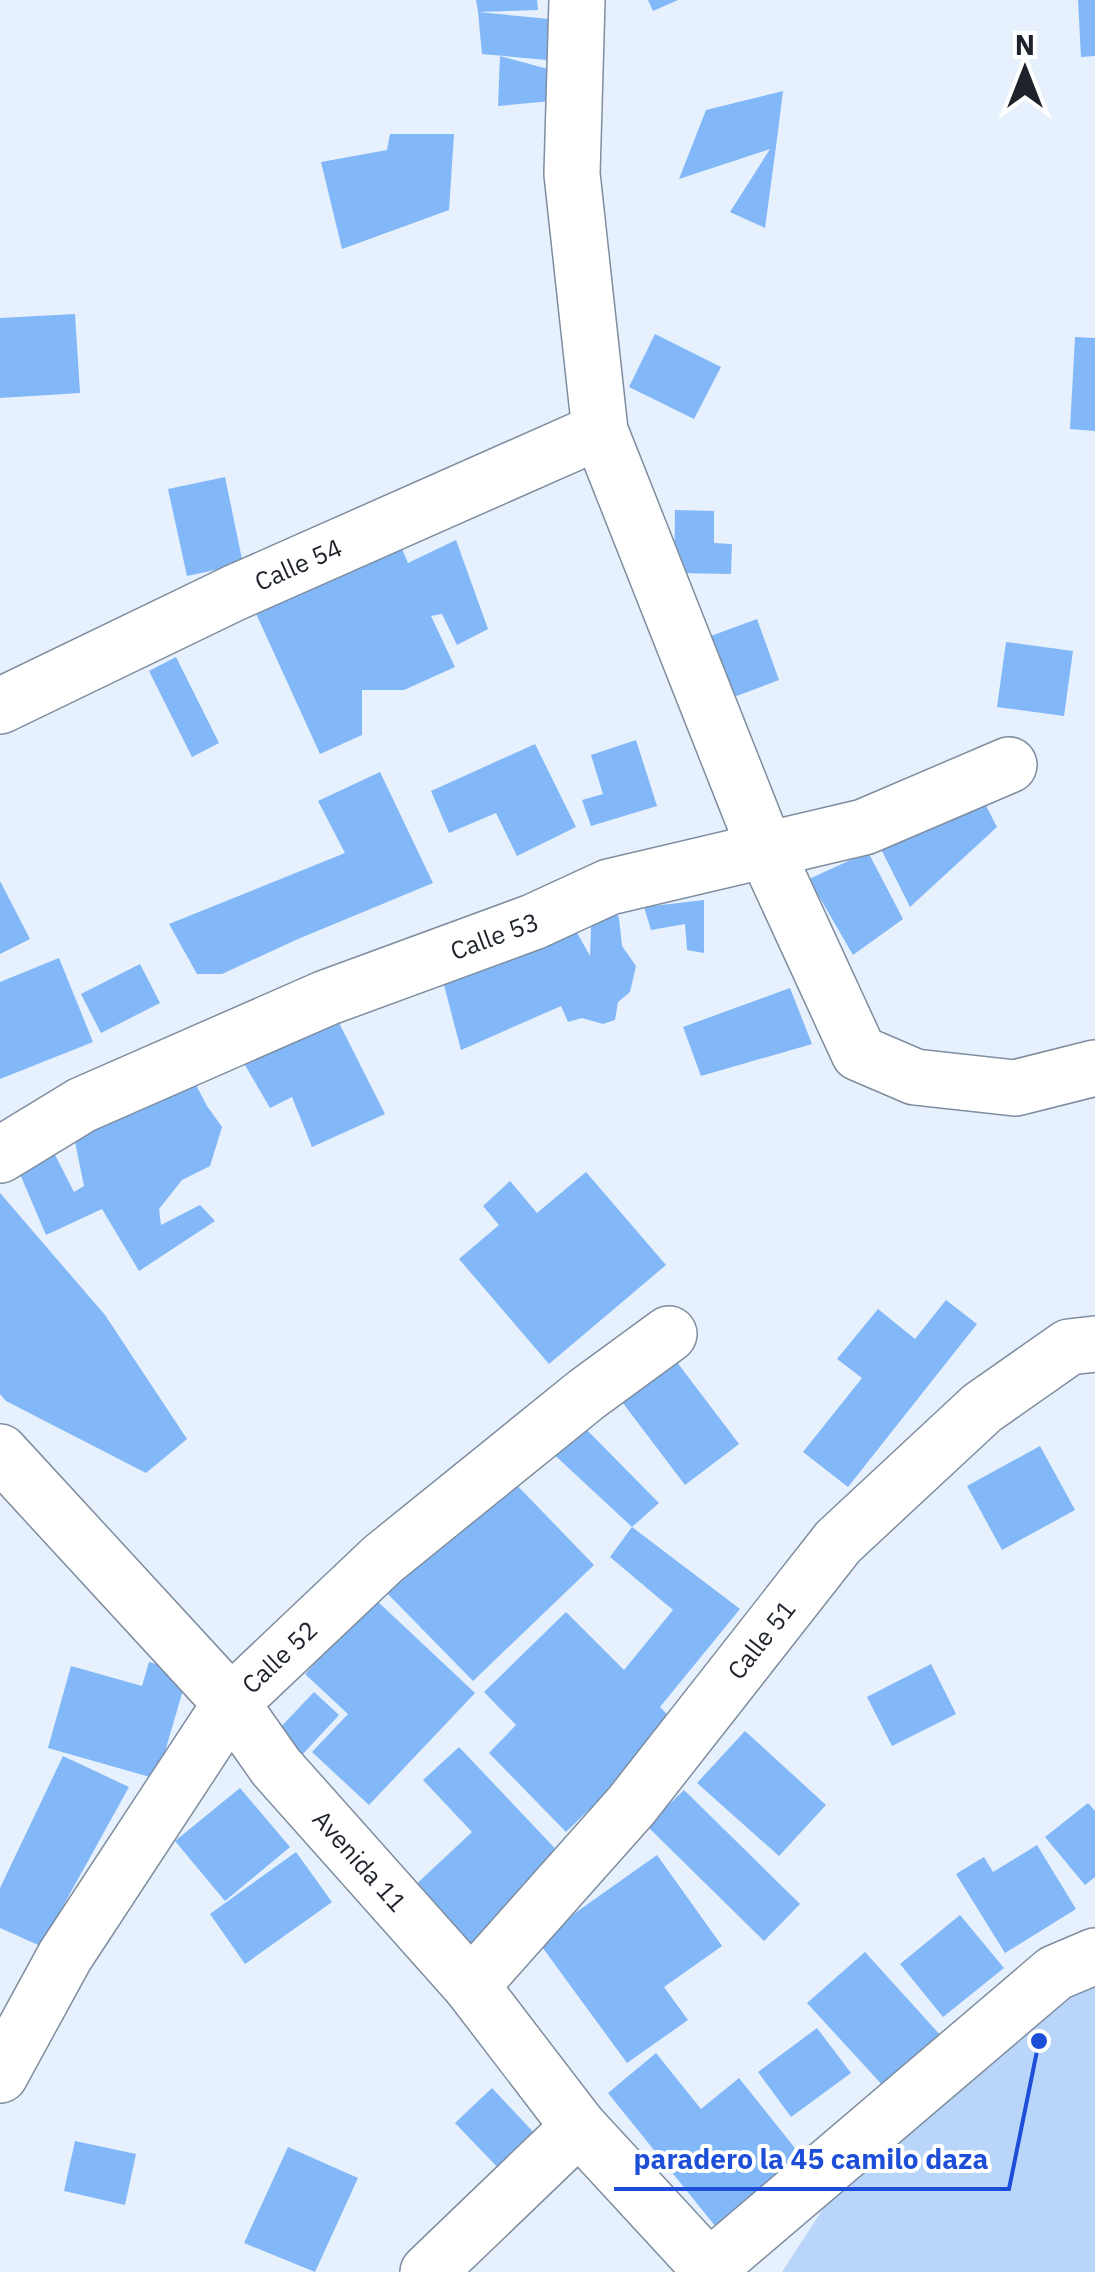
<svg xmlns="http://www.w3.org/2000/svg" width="1095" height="2272" font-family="'IBM Plex Sans',sans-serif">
<rect width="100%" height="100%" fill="#e7f1fd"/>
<polygon fill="#b9d6fa" points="1095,1958 1095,2272 782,2272 878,2124"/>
<g fill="#82b7f8">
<polygon points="476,0 537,0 538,10 478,12"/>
<polygon points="648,0 678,0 653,11"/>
<polygon points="1078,0 1095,0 1095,56 1081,57"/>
<polygon points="478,12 560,20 558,61 482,54"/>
<polygon points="500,56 552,70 552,101 498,106"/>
<polygon points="783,91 777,139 765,228 730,212 770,149 679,179 706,110"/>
<polygon points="390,134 454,134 449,210 342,249 321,162 387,150"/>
<polygon points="75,314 80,393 0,398 0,318"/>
<polygon points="655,334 721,367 694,419 629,387"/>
<polygon points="1075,337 1095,338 1095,431 1070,429"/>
<polygon points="225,477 243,564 187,576 168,489"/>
<polygon points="675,510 714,511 714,543 732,544 731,574 674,573"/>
<polygon points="456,540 488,629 457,645 442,614 431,616 455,667 404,690 362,690 362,735 320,754 253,607 399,542 408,563"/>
<polygon points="757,619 779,680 723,701 700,640"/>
<polygon points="1006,642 1073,651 1064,716 997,707"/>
<polygon points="176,657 219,743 192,757 149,671"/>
<polygon points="636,740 657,806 591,826 582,800 603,794 591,755"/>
<polygon points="535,744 576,827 517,856 496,813 449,833 431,791"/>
<polygon points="380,772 433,883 298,939 222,974 197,974 169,924 345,853 318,801"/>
<polygon points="982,798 997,827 910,907 873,833"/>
<polygon points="868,852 903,919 853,955 809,879"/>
<polygon points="0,881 30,939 0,954"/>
<polygon points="609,896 619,918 622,946 636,966 630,992 618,1002 615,1020 603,1024 582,1018 568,1022 561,1006 461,1050 439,966 575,929 590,956 592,904"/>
<polygon points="704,900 704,953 687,950 685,924 651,930 644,907"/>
<polygon points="59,958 93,1042 0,1079 0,982"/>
<polygon points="140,964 160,1003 101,1033 81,994"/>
<polygon points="790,988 812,1044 701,1076 683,1027"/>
<polygon points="332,1009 385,1114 312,1147 292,1097 270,1108 235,1048"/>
<polygon points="187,1068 207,1106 222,1127 210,1166 182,1180 159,1209 161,1225 200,1205 215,1221 139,1271 102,1209 46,1235 17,1167 52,1149 74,1192 84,1186 70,1117"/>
<polygon points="586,1172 666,1265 549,1364 459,1259 499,1225 483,1206 510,1181 537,1213"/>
<polygon points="0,1193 105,1315 187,1439 146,1473 6,1401 0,1394"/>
<polygon points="946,1300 977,1324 848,1487 803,1452 862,1378 837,1359 878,1309 915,1339"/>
<polygon points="667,1349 739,1444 685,1485 613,1390"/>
<polygon points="576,1419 659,1503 632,1527 547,1448"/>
<polygon points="1040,1446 1075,1510 1002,1550 967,1486"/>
<polygon points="506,1474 594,1565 473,1681 385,1591"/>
<polygon points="632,1527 740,1609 660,1707 677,1724 566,1832 489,1753 516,1725 484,1692 566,1612 624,1670 673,1610 610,1557"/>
<polygon points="375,1599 475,1693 369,1805 312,1752 348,1714 305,1674"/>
<polygon points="149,1662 188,1673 157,1779 48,1748 71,1666 142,1686"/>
<polygon points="931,1664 956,1714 892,1746 867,1697"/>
<polygon points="314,1692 339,1715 302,1755 276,1732"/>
<polygon points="745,1731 826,1805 779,1856 697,1783"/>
<polygon points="459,1747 566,1860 468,1951 410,1890 472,1832 423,1780"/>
<polygon points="63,1756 129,1787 62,1908 45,1948 0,1928 0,1888"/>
<polygon points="240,1788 290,1847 225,1901 175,1841"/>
<polygon points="684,1790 800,1904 764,1941 647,1826"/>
<polygon points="1088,1803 1095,1811 1095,1877 1085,1885 1045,1837"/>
<polygon points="1037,1845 1076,1909 1005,1953 956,1874 984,1857 993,1872"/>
<polygon points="296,1852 332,1902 245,1964 210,1914"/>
<polygon points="657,1855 722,1946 664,1987 688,2020 627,2063 537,1940"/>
<polygon points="960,1915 1004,1968 943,2017 900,1964"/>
<polygon points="865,1952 942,2037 885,2088 807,2003"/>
<polygon points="817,2028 851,2073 791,2117 758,2072"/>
<polygon points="656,2053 701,2109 739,2078 810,2167 724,2237 608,2093"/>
<polygon points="492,2088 538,2137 502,2172 455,2123"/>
<polygon points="75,2141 136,2154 125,2205 64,2191"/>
<polygon points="288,2147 358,2178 315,2272 244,2243"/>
</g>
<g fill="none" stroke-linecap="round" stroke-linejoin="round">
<g stroke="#7e8d9f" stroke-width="58">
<g id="minor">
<polyline points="577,0 572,174 600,431 766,851 859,1053 915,1077 1015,1088 1095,1068"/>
<path id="s1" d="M0 706 234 593 600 431"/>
<path id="s2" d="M0 1155 82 1105 326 998 533 922 609 887 864 827 1009 765"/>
<path id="s3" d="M471 1986 631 1806 838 1542 982 1408 1069 1347 1095 1344"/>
<path id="s4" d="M0 2075 65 1956 231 1703 383 1559 587 1394 669 1334"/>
<polyline points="428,2272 579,2127"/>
</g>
</g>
<g stroke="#7e8d9f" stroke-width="58">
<g id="tertiary">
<path id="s5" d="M0 1452 231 1703 276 1767 471 1986 579 2127 709 2268 1055 1973 1095 1956"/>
</g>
</g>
<use href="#minor" stroke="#fff" stroke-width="55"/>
<use href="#tertiary" stroke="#fff" stroke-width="55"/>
</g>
<g text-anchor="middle" stroke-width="8" stroke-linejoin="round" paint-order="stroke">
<g font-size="25" fill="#1e232b" stroke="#fff">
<text dy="9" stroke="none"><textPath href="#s1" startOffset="330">Calle 54</textPath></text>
<text dy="9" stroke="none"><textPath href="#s2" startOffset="542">Calle 53</textPath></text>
<text dy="9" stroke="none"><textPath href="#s3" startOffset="452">Calle 51</textPath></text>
<text dy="9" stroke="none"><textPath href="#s4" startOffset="505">Calle 52</textPath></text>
<text dy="9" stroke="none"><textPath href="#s5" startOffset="545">Avenida 11</textPath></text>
</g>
</g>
<path fill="none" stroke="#1d4ed8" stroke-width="4" d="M1039 2041L1009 2189H614"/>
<circle fill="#1d4ed8" stroke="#fff" stroke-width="4" cx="1039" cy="2041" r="10"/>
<g font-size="28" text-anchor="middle" font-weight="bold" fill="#1d4ed8" stroke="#fff" stroke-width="8" stroke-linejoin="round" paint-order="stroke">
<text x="811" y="2169">paradero la 45 camilo daza</text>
</g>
<g transform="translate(1025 70)" stroke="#ffffff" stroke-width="8" paint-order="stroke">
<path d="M0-8L18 38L0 25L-18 38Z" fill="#1e232b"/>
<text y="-15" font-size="28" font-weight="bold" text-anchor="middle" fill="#1e232b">N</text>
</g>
</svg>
